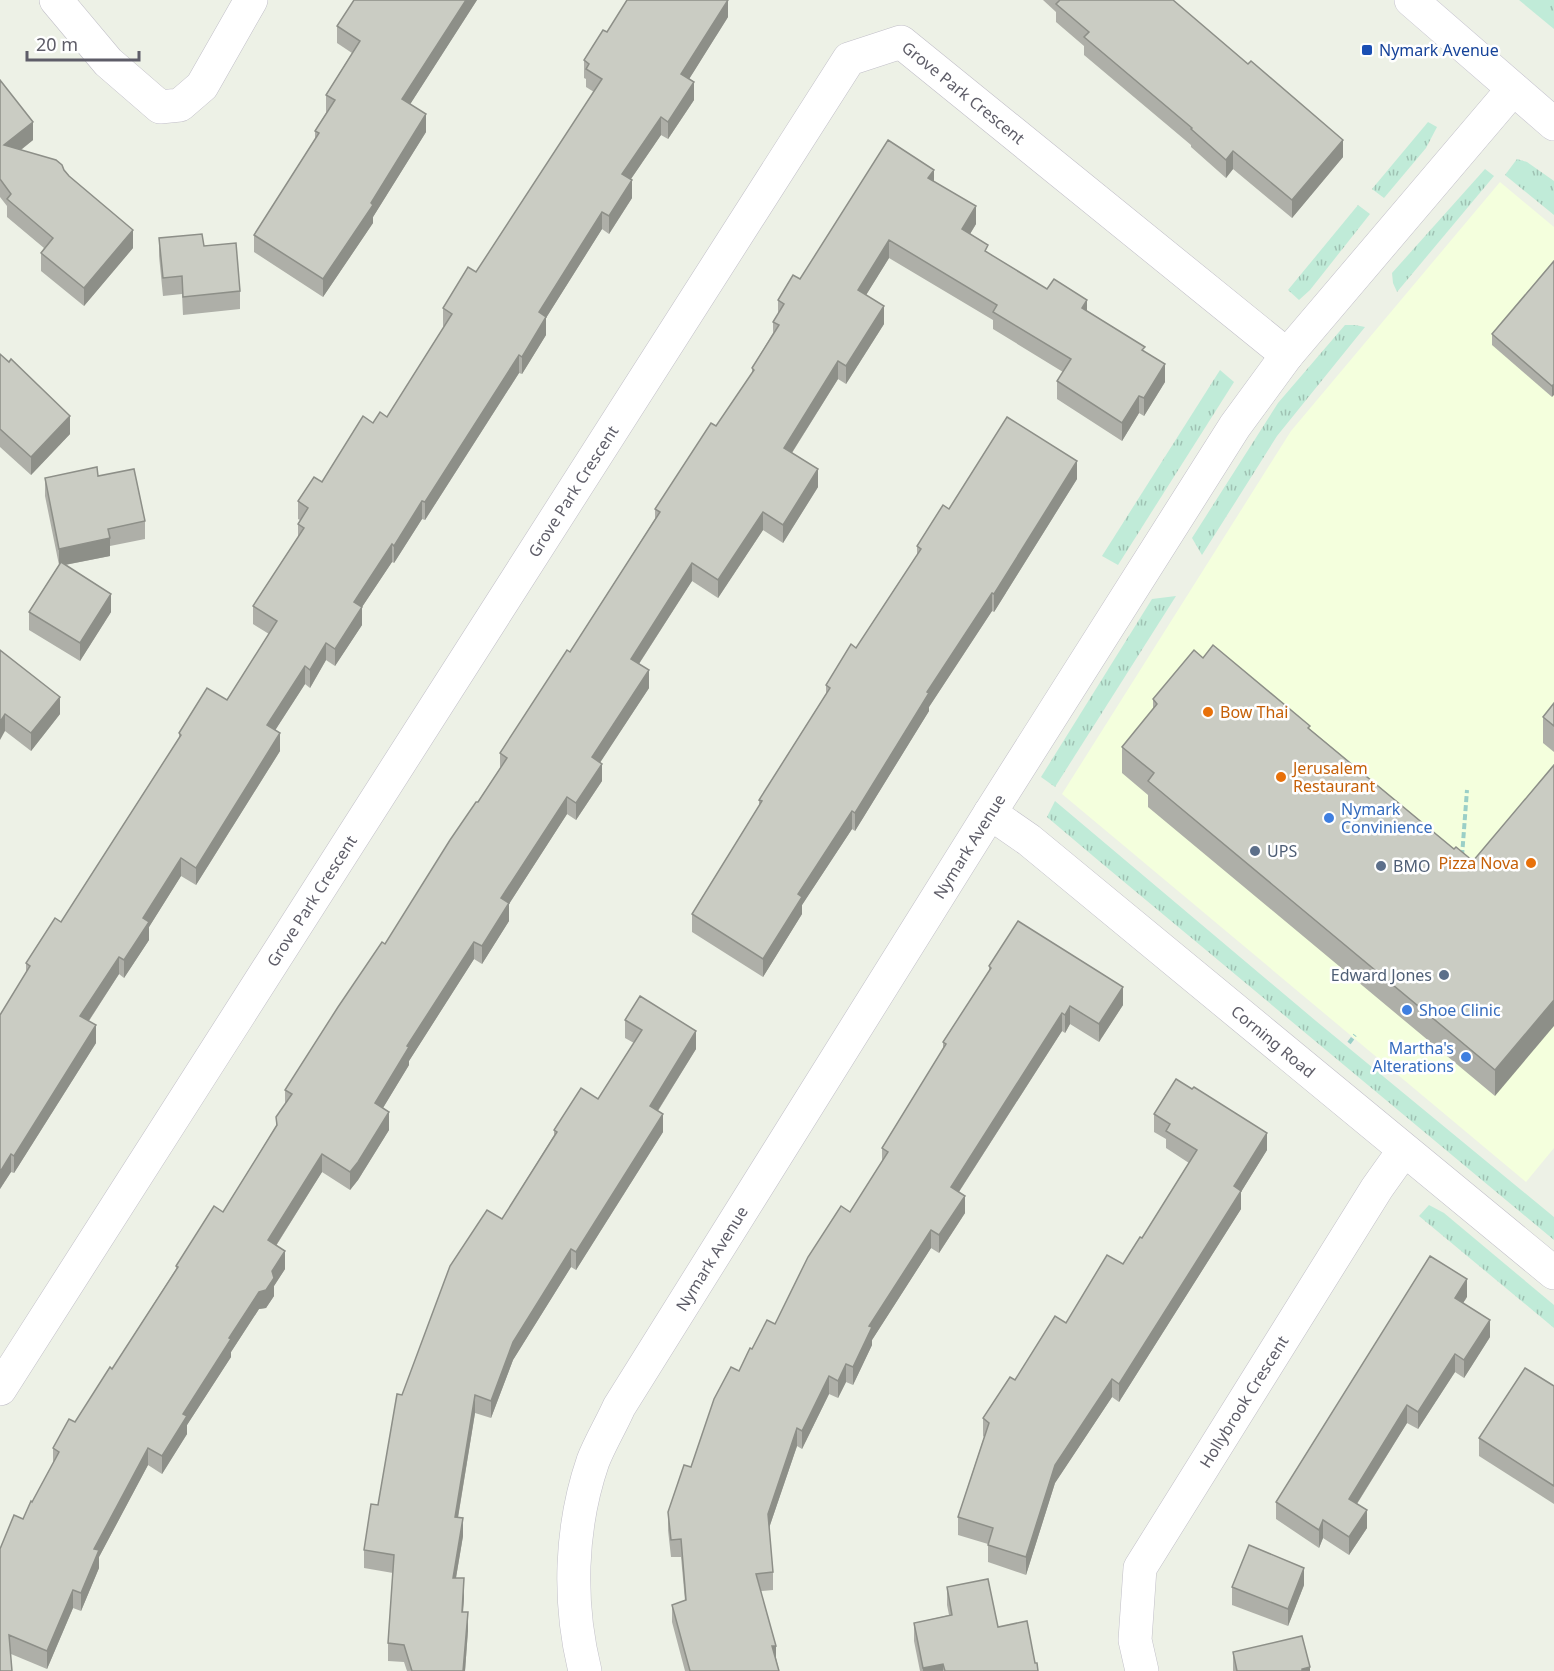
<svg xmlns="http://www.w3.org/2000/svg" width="1554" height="1671" font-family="'Noto Sans',sans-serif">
<defs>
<pattern id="grass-tufts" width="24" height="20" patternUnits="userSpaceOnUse" patternTransform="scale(1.5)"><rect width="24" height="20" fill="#c0ebd8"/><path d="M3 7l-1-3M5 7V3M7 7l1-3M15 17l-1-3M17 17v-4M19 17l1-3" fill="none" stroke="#9fc2b3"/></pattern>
</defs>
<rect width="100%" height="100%" fill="#edf1e6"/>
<polygon fill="#f4ffdd" points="1500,182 1554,227 1554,1148 1526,1182 1062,794 1291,431"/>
<g fill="url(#grass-tufts)">
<polygon points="1519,0 1554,0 1554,29"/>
<polygon points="1428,122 1437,127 1426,148 1384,198 1372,189"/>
<polygon points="1517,159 1527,162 1554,181 1554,215 1505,175"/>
<polygon points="1485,169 1494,176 1397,292 1393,283 1392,273"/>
<polygon points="1358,205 1370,214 1310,290 1299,300 1288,290"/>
<polygon points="1345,325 1355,325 1365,327 1277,436 1202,555 1192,538 1278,403"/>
<polygon points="1220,370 1234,382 1118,565 1102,556"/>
<polygon points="1176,596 1055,787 1041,777 1152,599"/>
<polygon points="1055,801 1316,1021 1554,1217 1554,1240 1099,861 1047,817"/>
<polygon points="1429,1205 1444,1213 1554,1305 1554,1328 1419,1216"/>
</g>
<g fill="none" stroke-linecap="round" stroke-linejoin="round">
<g stroke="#c1bfc8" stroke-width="34">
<g id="minor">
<polyline points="56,0 108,62 160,107 180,105 202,86 251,0"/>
<path id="s1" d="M990 813 1029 840 1554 1273"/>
<path id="s2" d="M0 1389 849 59 901 42 1287 355"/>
<path id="s3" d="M1142 1671 1135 1640 1140 1568 1377 1188 1404 1150"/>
</g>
</g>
<g stroke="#c1bfc8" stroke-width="34">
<g id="tertiary">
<path id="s4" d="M585 1671C568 1603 570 1528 593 1461 600 1443 611 1425 619 1407L990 813 1235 426 1287 355 1513 89"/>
</g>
</g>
<g stroke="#c6c4cf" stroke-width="34">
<polyline id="secondary" points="1411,0 1554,124"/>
</g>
<g stroke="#9acfc7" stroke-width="4" stroke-dasharray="6 3" stroke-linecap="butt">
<polyline points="1462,856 1467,790"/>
<polyline points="1349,1043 1355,1035"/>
</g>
<use href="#minor" stroke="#fff" stroke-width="33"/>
<use href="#tertiary" stroke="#fff" stroke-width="33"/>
<use href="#secondary" stroke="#fff" stroke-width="33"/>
</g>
<g fill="#aeafa8">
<polygon points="477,0 410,104 426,132 373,217 373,223 323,297 254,252 254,235 315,139 315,131 326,113 326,95 352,53 337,43 337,26"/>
<polygon points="1043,0 1173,0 1343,157 1292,218 1233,169 1226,178 1191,147 1191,145 1084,55 1084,46 1056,22 1056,12"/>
<polygon points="728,17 689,79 694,100 668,139 661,135 631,179 632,198 609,234 602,229 546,318 546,335 522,374 519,373 425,520 422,519 394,563 392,562 362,607 362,625 335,666 326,660 310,688 305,684 275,730 280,751 196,885 181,876 149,927 149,940 124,978 119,974 89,1021 96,1043 14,1173 11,1172 0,1189 26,972 26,963 61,922 179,738 179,733 227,700 269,634 253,624 253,606 298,537 298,524 300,520 298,519 298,501 322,482 373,423 387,417 444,327 443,326 443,308 476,272 594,92 586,87 586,79 584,78 584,60 607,32"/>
<polygon points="0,80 33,140 21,150 64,170 133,248 84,306 41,271 41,253 44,248 7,217 7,206 0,197"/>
<polygon points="934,181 976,224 970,234 988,253 1047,289 1087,311 1145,352 1165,382 1144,416 1139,413 1122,441 1057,399 1057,381 1063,372 993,329 993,320 889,258 866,295 884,324 846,384 838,379 792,453 818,487 783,543 763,530 718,598 692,581 639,664 649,688 600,762 602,781 576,820 567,814 509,904 509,921 482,964 474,959 409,1061 409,1065 383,1108 389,1130 358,1180 350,1190 322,1172 276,1246 285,1269 274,1286 274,1296 266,1308 259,1309 231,1352 231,1357 187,1425 187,1434 162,1474 148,1465 99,1557 99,1568 81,1611 73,1608 47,1669 11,1654 0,1671 23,1519 53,1464 53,1448 75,1422 112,1369 176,1269 176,1266 223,1212 276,1126 276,1117 285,1104 285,1090 385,944 500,768 500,753 570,652 655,519 655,509 716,426 752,373 752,368 773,333 773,322 778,314 778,300 800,279"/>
<polygon points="159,238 204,246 240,291 240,309 183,315 182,294 163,296 159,256"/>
<polygon points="1554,261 1552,397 1492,345 1492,334"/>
<polygon points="0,355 70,434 31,475 0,447"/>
<polygon points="45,478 145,521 145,539 110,546 110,556 65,565 111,612 80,661 29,630 29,612 59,565 45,496"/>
<polygon points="1077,479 994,612 992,611 929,707 929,711 855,831 852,829 802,905 802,914 763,977 692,932 692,914 759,806 759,800 826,694 826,685 856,648 917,555 917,546 949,509"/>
<polygon points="0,650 60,714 31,751 5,731"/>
<polygon points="1203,658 1310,729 1454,849 1473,861 1554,765 1495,1096 1148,807 1148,795 1122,773 1122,747 1153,710 1153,699"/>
<polygon points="1554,703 1554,752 1543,743 1543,717"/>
<polygon points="989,966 1123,1005 1099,1042 1070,1024 1065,1033 1062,1031 959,1192 965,1213 939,1253 931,1248 872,1340 872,1345 853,1385 846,1382 838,1398 829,1394 802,1449 797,1446 769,1528 773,1572 773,1590 761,1591 779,1671 685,1671 672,1622 672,1605 685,1601 681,1557 671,1557 668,1530 668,1512 739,1371 752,1349 775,1324 850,1212 882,1162 882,1148 943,1049 943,1042 989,972"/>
<polygon points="625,1020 696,1049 658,1111 663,1132 576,1270 571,1267 513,1360 491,1418 475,1413 458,1518 463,1536 456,1578 464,1596 463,1612 468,1630 465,1671 407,1671 404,1662 388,1661 388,1643 393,1573 364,1568 364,1550 378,1505 402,1395 502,1219 554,1135 554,1130 598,1099 634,1043 625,1038"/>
<polygon points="1154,1114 1267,1150 1241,1192 1241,1209 1119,1402 1112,1397 1055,1483 1026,1575 988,1562 988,1544 958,1535 958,1517 984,1437 983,1436 983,1418 1015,1380 1066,1323 1123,1264 1142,1238 1189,1163 1166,1148 1166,1139 1154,1132"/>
<polygon points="1467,1297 1463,1303 1490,1337 1464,1378 1455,1372 1418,1429 1407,1423 1357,1504 1367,1528 1349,1555 1323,1538 1319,1548 1276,1519 1276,1502"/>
<polygon points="1554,1386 1554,1504 1479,1456 1479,1438"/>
<polygon points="1304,1585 1288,1626 1232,1605 1232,1587"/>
<polygon points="947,1587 998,1627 1035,1663 1038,1671 920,1671 914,1641 914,1623 949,1615 947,1605"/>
<polygon points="1233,1652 1310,1671 1233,1671"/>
</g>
<g fill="#8d8f88">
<polygon points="466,0 477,0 402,117 402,99"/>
<polygon points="728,0 728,17 681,92 681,74"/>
<polygon points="694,82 694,100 668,139 668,122"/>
<polygon points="426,114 426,132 373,217 373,223 323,297 323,279"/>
<polygon points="661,117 661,135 622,192 622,174"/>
<polygon points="33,122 33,140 4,163 4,145"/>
<polygon points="1343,140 1343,157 1292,218 1292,200"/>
<polygon points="1233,151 1233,169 1226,178 1226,160"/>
<polygon points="934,170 934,187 928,178"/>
<polygon points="632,180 632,198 609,234 609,216"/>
<polygon points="976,206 976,224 962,247 962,229"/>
<polygon points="602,212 602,229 546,318 546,335 522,374 522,357 539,312"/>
<polygon points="133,230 133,248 84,306 84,288"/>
<polygon points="889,240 889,258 858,308 858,290"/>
<polygon points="1087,300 1087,318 1082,308"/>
<polygon points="884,306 884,324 846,384 846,366"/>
<polygon points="519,355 519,373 425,520 425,502"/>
<polygon points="838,361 838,379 784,465 784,448"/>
<polygon points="1165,364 1165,382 1144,416 1144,398"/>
<polygon points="1554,384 1554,395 1552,397 1552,386"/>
<polygon points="1139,396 1139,413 1122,441 1122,423"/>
<polygon points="70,416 70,434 31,475 31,457"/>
<polygon points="1077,461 1077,479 994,612 994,594"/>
<polygon points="818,469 818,487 783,543 783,525"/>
<polygon points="422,501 422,519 394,563 394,546"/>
<polygon points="763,512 763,530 718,598 718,580"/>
<polygon points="110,538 110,556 59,566 59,549"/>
<polygon points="392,544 392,562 362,607 362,625 335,666 335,649 354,602"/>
<polygon points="692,563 692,581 631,676 631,659"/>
<polygon points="992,593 992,611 929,707 929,711 855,831 855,813 927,692"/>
<polygon points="111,594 111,612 80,661 80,643"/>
<polygon points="326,643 326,660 310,688 310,670"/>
<polygon points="305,666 305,684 267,743 267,725"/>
<polygon points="649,670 649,688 592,775 592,757"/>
<polygon points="60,697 60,714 31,751 31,733"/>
<polygon points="5,714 5,731 0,740 0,722"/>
<polygon points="280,733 280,751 196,885 196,868"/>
<polygon points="602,764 602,781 576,820 576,803"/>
<polygon points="567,797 567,814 509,904 509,921 482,964 482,946 501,898"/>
<polygon points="852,811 852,829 802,905 802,914 763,977 763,959 798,894"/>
<polygon points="181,858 181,876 149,927 149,940 124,978 124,960 143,918"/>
<polygon points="474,942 474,959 409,1061 409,1065 375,1121 375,1103 407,1046"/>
<polygon points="119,957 119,974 80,1034 80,1016"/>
<polygon points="1123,987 1123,1005 1099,1042 1099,1024"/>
<polygon points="1554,1000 1554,1026 1495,1096 1495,1070"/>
<polygon points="1070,1006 1070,1024 1065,1033 1065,1015"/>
<polygon points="1062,1013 1062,1031 951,1204 951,1187"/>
<polygon points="96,1025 96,1043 14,1173 14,1156"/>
<polygon points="696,1031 696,1049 650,1123 650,1106"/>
<polygon points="389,1112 389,1130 358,1180 350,1190 350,1172"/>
<polygon points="663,1114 663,1132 576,1270 576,1252"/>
<polygon points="1267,1133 1267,1150 1241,1192 1241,1209 1119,1402 1119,1384 1234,1186"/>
<polygon points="11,1154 11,1172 0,1189 0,1172"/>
<polygon points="322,1154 322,1172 268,1258 268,1240"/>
<polygon points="965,1196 965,1213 939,1253 939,1235"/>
<polygon points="931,1230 931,1248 872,1340 872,1345 853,1385 853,1367 869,1326"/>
<polygon points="571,1249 571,1267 513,1360 491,1418 491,1401 513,1342"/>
<polygon points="285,1251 285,1269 274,1286 274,1296 266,1308 259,1309 231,1352 231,1357 187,1425 187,1434 162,1474 162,1456 183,1414 229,1338"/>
<polygon points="1467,1279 1467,1297 1455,1315 1455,1298"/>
<polygon points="1490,1320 1490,1337 1464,1378 1464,1360"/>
<polygon points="1455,1354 1455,1372 1418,1429 1418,1412"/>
<polygon points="846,1364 846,1382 838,1398 838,1381"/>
<polygon points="829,1376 829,1394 802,1449 802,1431"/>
<polygon points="1112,1379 1112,1397 1055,1483 1026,1575 1026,1557 1055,1465"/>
<polygon points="475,1395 475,1413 455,1535 455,1517"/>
<polygon points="1407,1405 1407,1423 1349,1516 1349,1499"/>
<polygon points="797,1428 797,1446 768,1531 768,1514"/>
<polygon points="148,1448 148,1465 99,1557 99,1568 81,1611 81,1593 94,1549"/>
<polygon points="1367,1510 1367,1528 1349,1555 1349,1537"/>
<polygon points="463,1518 463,1536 453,1595 453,1578"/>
<polygon points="1323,1520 1323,1538 1319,1548 1319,1530"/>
<polygon points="1304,1568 1304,1585 1288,1626 1288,1609"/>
<polygon points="464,1578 464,1596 462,1629 462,1612"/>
<polygon points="73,1590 73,1608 47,1669 47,1651"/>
<polygon points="468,1612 468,1630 465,1671 463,1671"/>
<polygon points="772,1646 776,1646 776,1663"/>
<polygon points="943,1664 943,1671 923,1671 923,1668"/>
<polygon points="1310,1667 1310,1671 1302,1671 1302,1669"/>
</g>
<g fill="#caccc3" stroke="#8d8f88" stroke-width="1.5">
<polygon points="354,0 466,0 402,99 426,114 371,203 373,205 323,279 254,235 319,133 315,131 335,100 326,95 360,41 337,26"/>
<polygon points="627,0 728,0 681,74 694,82 668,122 661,117 622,174 632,180 609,216 602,212 539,312 546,317 522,357 519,355 425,502 422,501 394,546 392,544 354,602 362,607 335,649 326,643 310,670 305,666 267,725 280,733 196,868 181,858 143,918 149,922 124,960 119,957 80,1016 96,1025 14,1156 11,1154 0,1172 0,1015 30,966 26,963 55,918 61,922 181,735 179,733 207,688 227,700 277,621 253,606 304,528 298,524 308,508 298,501 314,477 322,482 363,416 373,423 380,412 387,417 452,314 443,308 468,267 476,272 602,79 586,69 589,64 584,60 603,30 607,32"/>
<polygon points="1060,0 1173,0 1248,64 1251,61 1343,140 1292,200 1233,151 1226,160 1191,129 1192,128 1084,37 1089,32 1056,4"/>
<polygon points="0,80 33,122 4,145 56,160 62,165 64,170 69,176 133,230 84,288 41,253 53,238 7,199 11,194 0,179"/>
<polygon points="888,140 934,170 928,178 976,206 962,229 988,245 985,251 1047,289 1054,279 1087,300 1082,308 1145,347 1142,350 1165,364 1144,398 1139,396 1122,423 1057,381 1071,359 993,312 997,305 889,240 858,290 884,306 846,366 838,361 784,448 818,469 783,525 763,512 718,580 692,563 631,659 649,670 592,757 602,764 576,803 567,797 501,898 509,903 482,946 474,942 407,1046 409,1047 375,1103 389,1112 358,1162 350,1172 322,1154 268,1240 285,1251 272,1271 274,1278 266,1290 259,1292 229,1338 231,1339 183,1414 187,1416 162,1456 148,1448 94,1549 99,1550 81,1593 73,1590 47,1651 9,1635 12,1671 0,1671 0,1549 14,1515 23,1519 31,1501 32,1502 59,1452 53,1448 69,1419 75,1422 110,1367 112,1369 178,1267 176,1266 214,1206 223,1212 277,1125 276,1117 292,1094 285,1090 338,1007 382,942 385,944 450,840 476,802 478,802 507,758 500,753 567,650 570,652 660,512 655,509 711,423 716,426 754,370 752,368 779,325 773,322 784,304 778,300 793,275 800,279"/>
<polygon points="202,234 204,246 236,243 240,291 183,297 182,276 163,278 159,238"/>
<polygon points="1554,261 1554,384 1552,386 1492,334"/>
<polygon points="0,354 9,362 11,359 70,416 31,457 0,429"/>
<polygon points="1007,417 1077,461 994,594 992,593 927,692 929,693 855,813 852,811 798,894 802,897 763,959 692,914 762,801 759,800 830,688 826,685 851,644 856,648 921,549 917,546 943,505 949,509"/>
<polygon points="97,467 98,476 134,469 145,521 108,529 110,538 59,549 45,478"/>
<polygon points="61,562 111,594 80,643 29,612"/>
<polygon points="1213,645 1310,726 1308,728 1454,849 1456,847 1473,861 1554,765 1554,1000 1495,1070 1148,781 1154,773 1122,747 1157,704 1153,699 1194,650 1203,658"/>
<polygon points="0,650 60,697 31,733 5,714 0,722"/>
<polygon points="1554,703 1554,726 1543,717"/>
<polygon points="1018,921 1123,987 1099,1024 1070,1006 1065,1015 1062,1013 951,1187 965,1196 939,1235 931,1230 869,1326 872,1327 853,1367 846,1364 838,1381 829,1376 802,1431 797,1428 768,1514 773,1572 756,1574 776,1646 772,1646 779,1671 690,1671 672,1605 686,1600 681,1539 671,1540 668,1512 684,1465 691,1467 714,1399 731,1367 739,1371 750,1348 752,1349 767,1320 775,1324 808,1257 841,1206 850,1212 888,1152 882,1148 946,1044 943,1042 991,968 989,966"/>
<polygon points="640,996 696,1031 650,1106 663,1114 576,1252 571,1249 513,1342 491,1401 475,1395 455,1517 463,1518 453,1578 464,1578 462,1612 468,1612 463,1671 412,1671 404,1645 388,1643 394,1555 364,1550 371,1504 378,1505 397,1394 402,1395 450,1266 487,1210 502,1219 557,1132 554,1130 581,1088 598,1099 642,1030 625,1020"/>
<polygon points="1176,1079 1192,1089 1194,1087 1267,1133 1234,1186 1241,1191 1119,1384 1112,1379 1055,1465 1026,1557 988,1545 993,1528 958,1517 989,1423 983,1418 1010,1377 1015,1380 1055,1316 1066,1323 1107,1255 1123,1264 1140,1237 1142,1238 1197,1150 1166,1131 1170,1124 1154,1114"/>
<polygon points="1430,1256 1467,1279 1455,1298 1490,1320 1464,1360 1455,1354 1418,1412 1407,1405 1349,1499 1367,1510 1349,1537 1323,1520 1319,1530 1276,1502"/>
<polygon points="1525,1368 1554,1386 1554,1486 1479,1438"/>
<polygon points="1249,1545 1304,1568 1288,1609 1232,1587"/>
<polygon points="988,1579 998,1627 1027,1621 1035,1663 1037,1663 1038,1671 945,1671 943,1664 923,1668 914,1623 952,1615 947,1587"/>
<polygon points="1302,1636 1310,1667 1302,1669 1302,1671 1237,1671 1233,1652"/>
</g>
<rect fill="#1a4fb4" stroke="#fff" stroke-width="2" x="1361" y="44" width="12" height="12" rx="3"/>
<g fill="#e8710a" stroke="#fff" stroke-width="2">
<circle cx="1208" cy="712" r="6"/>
<circle cx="1281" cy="777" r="6"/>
<circle cx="1531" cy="863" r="6"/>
</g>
<g fill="#3f7fe0" stroke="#fff" stroke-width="2">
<circle cx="1329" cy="818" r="6"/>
<circle cx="1407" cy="1010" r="6"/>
<circle cx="1466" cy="1057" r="6"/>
</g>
<g fill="#5c6f8a" stroke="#fff" stroke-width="2">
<circle cx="1255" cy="851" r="6"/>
<circle cx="1381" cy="866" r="6"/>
<circle cx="1444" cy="975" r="6"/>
</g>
<g text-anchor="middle" stroke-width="5" stroke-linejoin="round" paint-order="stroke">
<g font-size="16" fill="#164399" stroke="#fff" text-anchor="start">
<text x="1379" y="56">Nymark Avenue</text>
</g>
<g font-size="16" fill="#5e5d68" stroke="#fff">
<text dy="6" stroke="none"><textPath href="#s2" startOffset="1713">Grove Park Crescent</textPath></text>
<text dy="6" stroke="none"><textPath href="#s2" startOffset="1065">Grove Park Crescent</textPath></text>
<text dy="6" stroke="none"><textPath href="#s4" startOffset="934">Nymark Avenue</textPath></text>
<text dy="6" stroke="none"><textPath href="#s2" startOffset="579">Grove Park Crescent</textPath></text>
<text dy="6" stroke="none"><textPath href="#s1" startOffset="364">Corning Road</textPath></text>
<text dy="6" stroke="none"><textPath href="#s4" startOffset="448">Nymark Avenue</textPath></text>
<text dy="6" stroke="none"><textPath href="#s3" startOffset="300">Hollybrook Crescent</textPath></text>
</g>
<g font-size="16" fill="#c56008" stroke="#fff" text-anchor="start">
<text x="1220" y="718">Bow Thai</text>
<text x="1293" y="774">Jerusalem<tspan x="1293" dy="18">Restaurant</tspan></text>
<text x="1519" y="869" text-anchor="end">Pizza Nova</text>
</g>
<g font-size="16" fill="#366cbe" stroke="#fff" text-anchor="start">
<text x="1341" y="815">Nymark<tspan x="1341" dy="18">Convinience</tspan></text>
<text x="1419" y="1016">Shoe Clinic</text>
<text x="1454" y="1054" text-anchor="end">Martha's<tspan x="1454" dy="18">Alterations</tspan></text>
</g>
<g font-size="16" fill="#4e5e75" stroke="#fff" text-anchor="start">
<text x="1267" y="857">UPS</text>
<text x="1393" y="872">BMO</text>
<text x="1432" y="981" text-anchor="end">Edward Jones</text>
</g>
</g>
<path d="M27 51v9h112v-9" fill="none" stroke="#5e5d68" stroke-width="3"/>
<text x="36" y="51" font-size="18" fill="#5e5d68" stroke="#ffffff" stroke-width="4.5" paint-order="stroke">20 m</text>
</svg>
